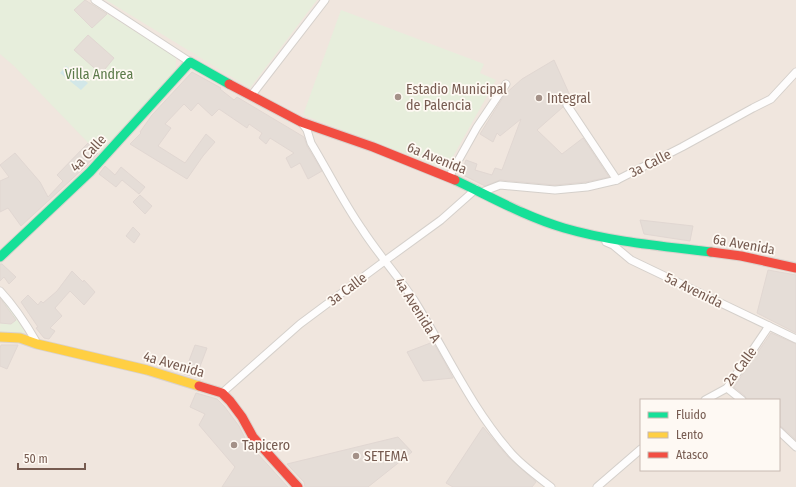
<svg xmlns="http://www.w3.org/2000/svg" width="796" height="487" font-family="'Fira Sans Condensed',sans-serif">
<rect width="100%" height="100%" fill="#f8f4f0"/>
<path fill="#f0e6de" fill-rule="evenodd" d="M0 0H796V487H0ZM641 400H779V470H641Z"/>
<g fill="#e7eedc">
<polygon points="0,0 85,0 176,57 176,73 100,155 14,66 0,54"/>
<polygon points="106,0 317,0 250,88"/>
<polygon points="341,10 484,64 480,73 496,80 446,169 303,115"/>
<polygon points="1,296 24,323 25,332 22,334 0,333"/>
</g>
<polygon fill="#d2e7e8" points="66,66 88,83 81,90 60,73"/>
<g fill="#e5ddd7" stroke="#e1d7d2">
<polygon points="85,0 107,14 92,28 74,10"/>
<polygon points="88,35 114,58 101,74 74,50"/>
<polygon points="554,60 572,100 564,101 562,103 563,107 537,130 562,154 583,138 609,177 586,182 555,185 500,180 485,186 461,174 466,160 477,164 475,170 492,175 495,168 502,170 521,119 500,136 497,133 493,142 480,134 505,94 522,79"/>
<polygon points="192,72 221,88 220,89 234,100 237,97 304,137 307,146 322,171 308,179 300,163 291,168 286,158 294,153 270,138 266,144 259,138 262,133 249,124 247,128 219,109 212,116 198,103 191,111 184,104 165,124 171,128 158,146 185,163 206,134 215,142 203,156 187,179 130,144 141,133 140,132 152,115"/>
<polygon points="88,143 98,153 85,167 21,226 8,208 0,212 0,181 9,177 0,165 15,153 40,182 48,197 63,181 57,175"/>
<polygon points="105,166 115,175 121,167 145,187 139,194 122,180 116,187 99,174"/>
<polygon points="140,195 152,206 145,214 133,202"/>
<polygon points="640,220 693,226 690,241 644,234"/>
<polygon points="133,227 140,234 134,243 126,236"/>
<polygon points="0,264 2,264 16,277 9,284 4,277 0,281"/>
<polygon points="768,270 796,275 796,333 757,313"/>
<polygon points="72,271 83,282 84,280 95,292 84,305 70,291 55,308 62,316 50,328 55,331 49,339 44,338 36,328 38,327 21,302 28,295 38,305 41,301 43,303 57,291"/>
<polygon points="0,298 16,320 11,324 0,323"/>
<polygon points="771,333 796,344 796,440 782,427 779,426 779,400 747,400 745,396 734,387"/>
<polygon points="433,342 444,361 453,378 423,381 407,352"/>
<polygon points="1,345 18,345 7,369 0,366 0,348"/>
<polygon points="195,345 207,348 196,377 184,374"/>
<polygon points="196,393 217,399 224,406 239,426 247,442 288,487 222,487 235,467 199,425 205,414 190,407"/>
<polygon points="483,427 508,457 536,482 532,487 453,487 446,483"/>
<polygon points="398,437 412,452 368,487 305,487 304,482 287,464"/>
</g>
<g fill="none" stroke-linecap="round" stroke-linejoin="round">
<g stroke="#d5d0cb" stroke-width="9">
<g id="street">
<polyline points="95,0 190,62"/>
<polyline points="251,96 325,0"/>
<polyline points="567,105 617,180"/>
<path d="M302 123 307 130 311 143C328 171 343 202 362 229 378 254 398 276 414 300 446 351 471 408 512 454 523 466 538 477 551 487"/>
<polyline points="449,177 477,127 506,84"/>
<polyline points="482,192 500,185 555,190 587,187 617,180 682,147 753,108 771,99 796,72"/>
<polyline points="606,242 613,245 631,260 796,339"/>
<path d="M0 291C15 307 26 324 37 343"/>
<polyline points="727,388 742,400"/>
<polyline points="222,393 300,324 386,260 441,220 476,189"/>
<polyline points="705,400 727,388 769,326"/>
<polyline points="779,431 796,447"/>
<polyline points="597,487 641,449"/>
</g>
</g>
<g stroke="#d9d1cc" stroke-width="11">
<g id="fast">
<path d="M455 180C491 197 526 217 564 228 612 242 662 246 711 252"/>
<polyline points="0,257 90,172 190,62 229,84"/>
</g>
</g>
<g stroke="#d9d1cc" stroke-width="11">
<polyline id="slow" points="0,337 20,338 37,344 147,370 199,386"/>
</g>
<g stroke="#d9d1cc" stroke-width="11">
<g id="jam">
<polyline points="229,84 301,122 373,147 455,180"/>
<polyline points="711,252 741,256 796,268"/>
<polyline points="199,386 222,393 230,401 242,417 253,437 298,487"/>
</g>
</g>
<use href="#street" stroke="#fefdfd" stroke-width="7"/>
<use href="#fast" stroke="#16e098" stroke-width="9"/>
<use href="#slow" stroke="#ffcf43" stroke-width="9"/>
<use href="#jam" stroke="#f24e42" stroke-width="9"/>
</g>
<g fill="#a49188" stroke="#fef9f3" stroke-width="1.5">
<circle cx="398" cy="97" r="4"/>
<circle cx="539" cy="98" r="4"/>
<circle cx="234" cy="445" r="4"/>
<circle cx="356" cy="456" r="4"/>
</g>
<g text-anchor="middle" stroke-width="3.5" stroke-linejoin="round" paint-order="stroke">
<g font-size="14" fill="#5b7a49" stroke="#fef9f3">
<text x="99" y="79">Villa Andrea</text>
</g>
<g font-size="14" fill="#765b50" stroke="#fef9f3" text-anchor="start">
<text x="406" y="94">Estadio Municipal<tspan x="406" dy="16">de Palencia</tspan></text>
<text x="547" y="103">Integral</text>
<text x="242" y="450">Tapicero</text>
<text x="364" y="461">SETEMA</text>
</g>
<g font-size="14" fill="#765b50" stroke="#fef9f3">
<text transform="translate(88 153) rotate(-47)" y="5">4a Calle</text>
<text transform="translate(437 158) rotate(22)" y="5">6a Avenida</text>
<text transform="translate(650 163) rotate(-27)" y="5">3a Calle</text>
<text transform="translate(744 244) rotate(10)" y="5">6a Avenida</text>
<text transform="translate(347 289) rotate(-37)" y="5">3a Calle</text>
<text transform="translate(694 290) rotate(26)" y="5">5a Avenida</text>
<text transform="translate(418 310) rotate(58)" y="5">4a Avenida A</text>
<text transform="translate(174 364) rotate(16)" y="5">4a Avenida</text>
<text transform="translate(740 366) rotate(-53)" y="5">2a Calle</text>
</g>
</g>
<rect x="640" y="399" width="140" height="72" fill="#fef9f3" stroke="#c8bab2"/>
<rect x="648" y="412" width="20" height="6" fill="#16e098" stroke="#c8bab2"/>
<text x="676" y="419" font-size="12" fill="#765b50">Fluido</text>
<rect x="648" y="432" width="20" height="6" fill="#ffcf43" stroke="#c8bab2"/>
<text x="676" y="439" font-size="12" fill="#765b50">Lento</text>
<rect x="648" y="452" width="20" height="6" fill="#f24e42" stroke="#c8bab2"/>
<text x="676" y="459" font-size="12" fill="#765b50">Atasco</text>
<path d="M18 463v6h67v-6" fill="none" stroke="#765b50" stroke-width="2"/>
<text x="24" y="463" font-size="12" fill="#765b50" stroke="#fef9f3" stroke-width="3" paint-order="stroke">50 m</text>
</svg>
